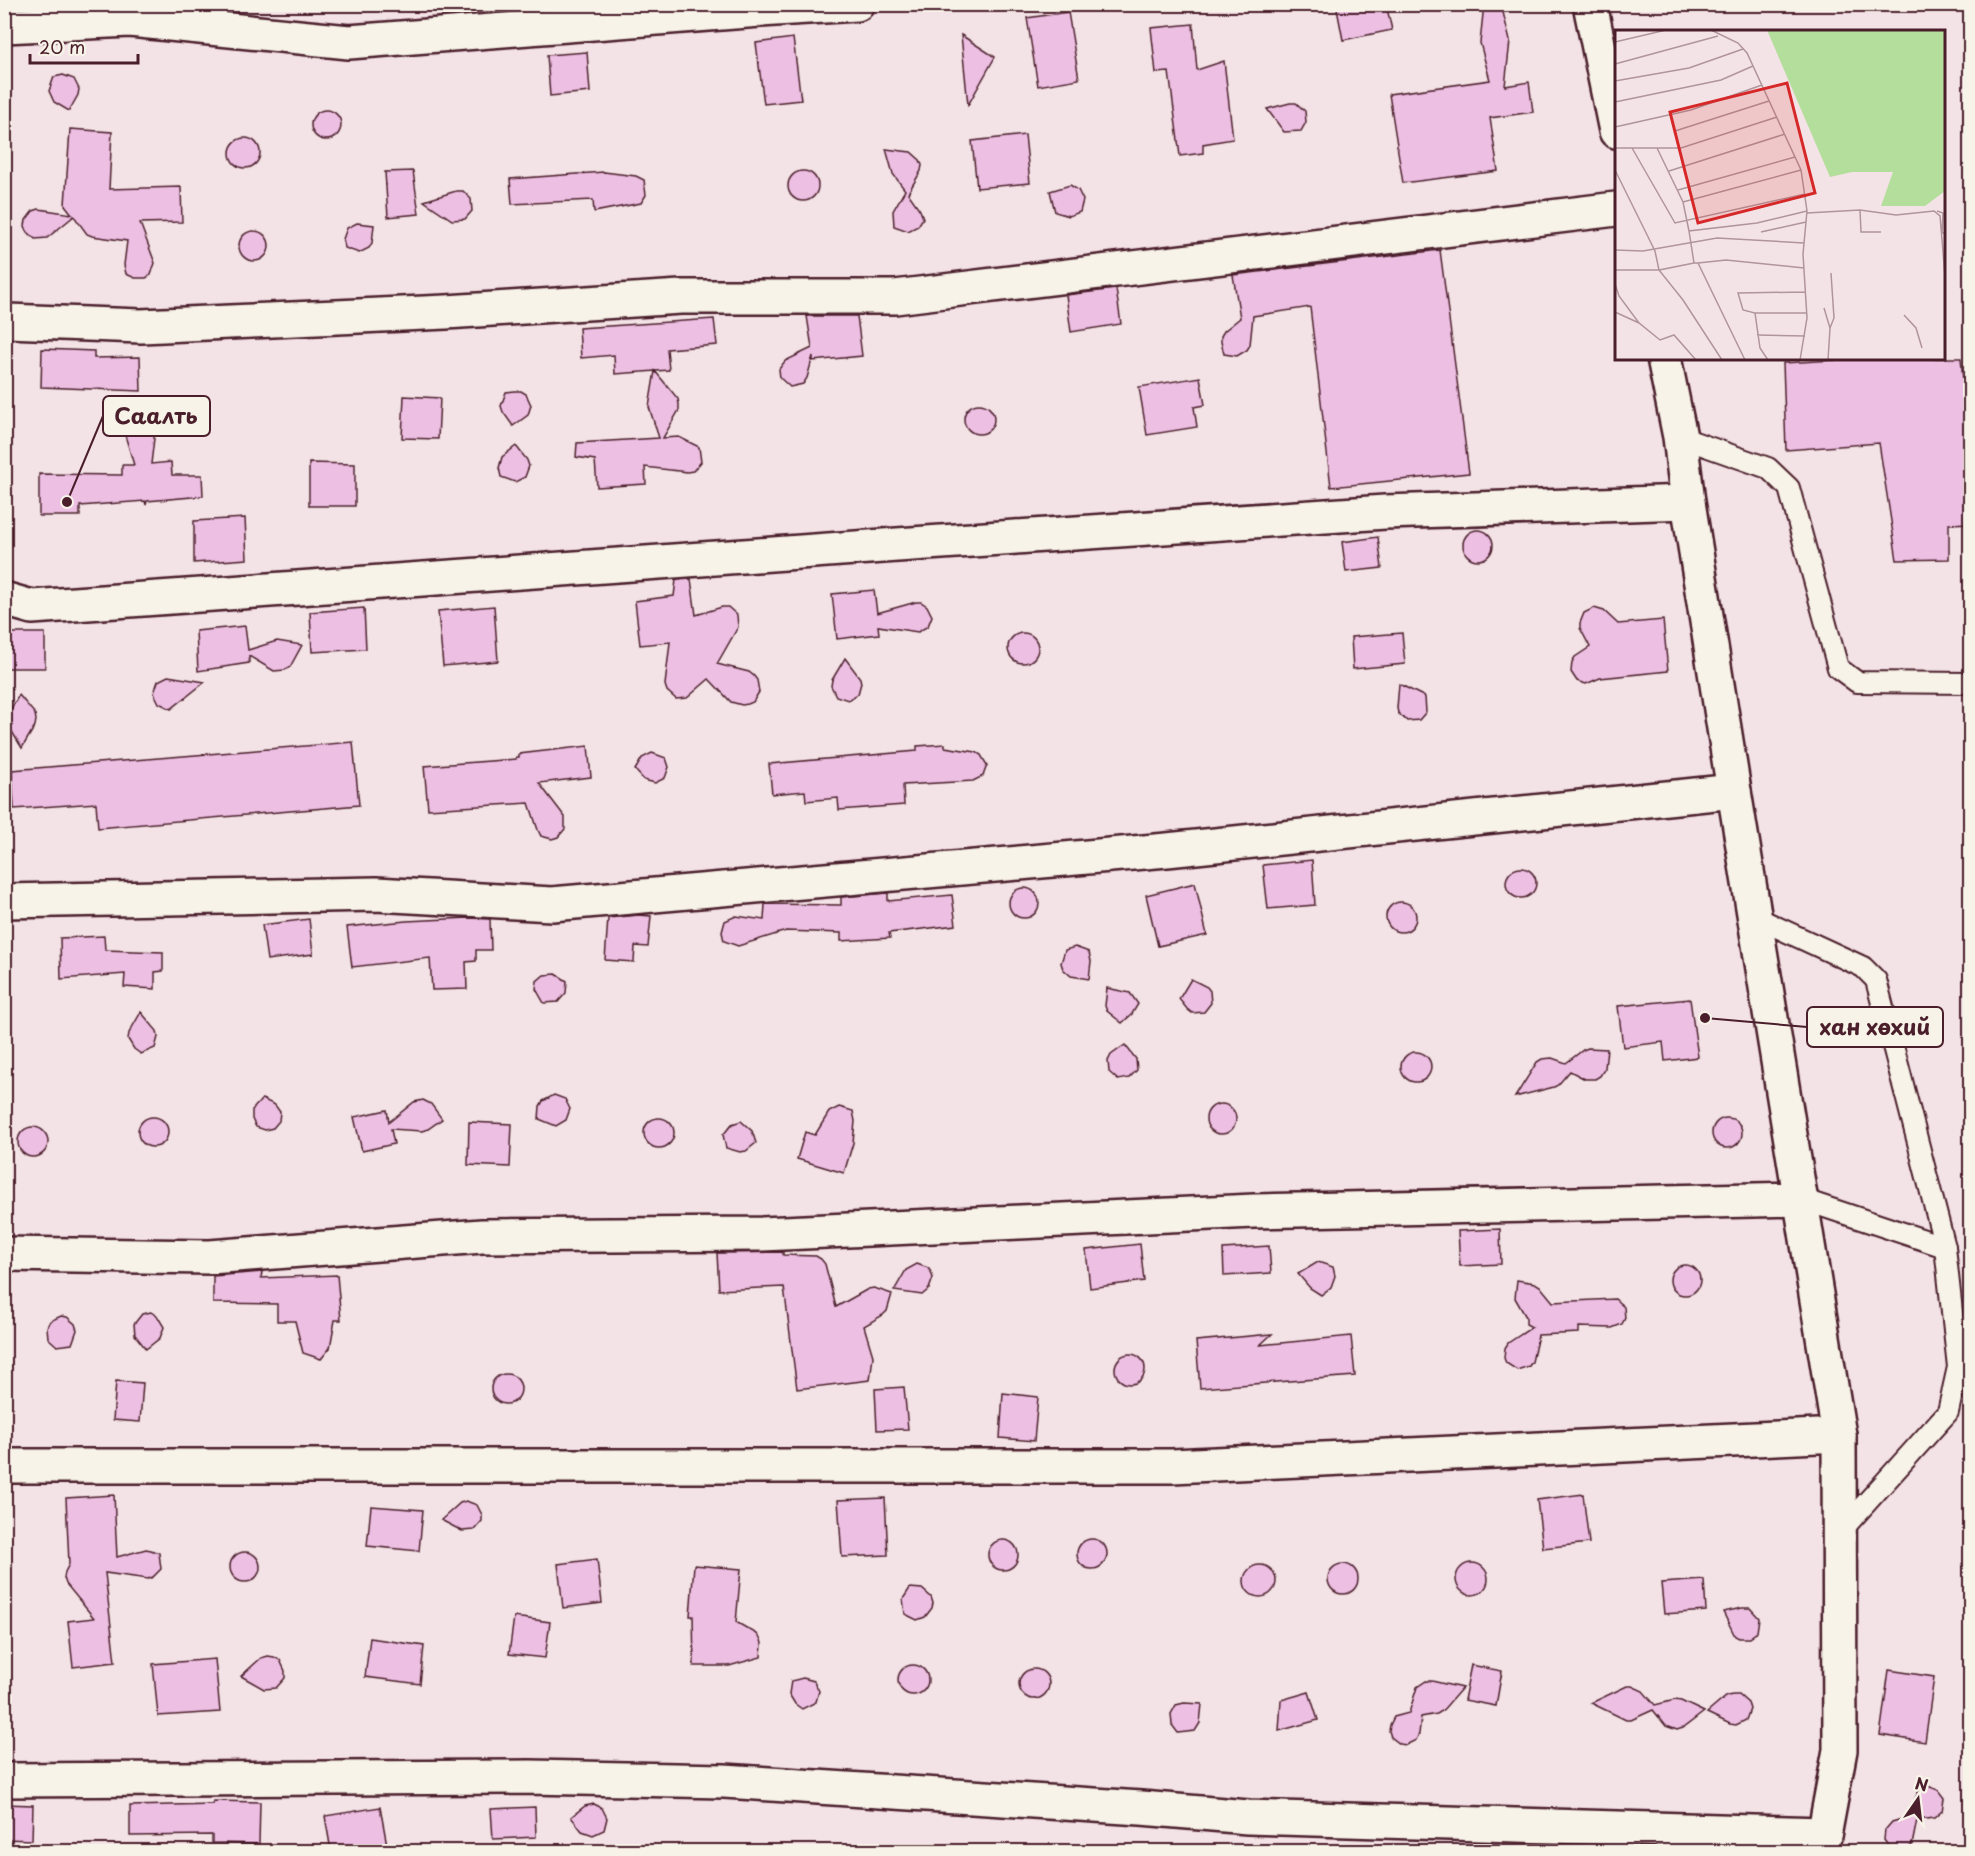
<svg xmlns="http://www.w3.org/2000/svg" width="1975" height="1856" font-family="'Playpen Sans',sans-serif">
<rect width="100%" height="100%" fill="#f4e3e6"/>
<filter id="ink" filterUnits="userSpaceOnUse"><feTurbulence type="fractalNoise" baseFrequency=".0167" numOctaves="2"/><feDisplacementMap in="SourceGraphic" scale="12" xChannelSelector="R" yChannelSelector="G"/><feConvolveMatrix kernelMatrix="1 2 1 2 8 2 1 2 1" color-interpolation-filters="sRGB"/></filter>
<g filter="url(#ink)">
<g fill="#edbfe3" stroke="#4a1f2b" stroke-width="1.5">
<polygon points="1336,4 1386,4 1392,30 1343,40"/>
<polygon points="1484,4 1501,4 1510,41 1505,86 1529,82 1533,112 1490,118 1498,171 1403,183 1389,94 1490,80 1480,43"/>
<polygon points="1068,12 1079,79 1038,86 1027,18"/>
<polygon points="1193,24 1197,70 1224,61 1233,139 1203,144 1203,153 1180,156 1169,72 1156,73 1151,28"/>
<polygon points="961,35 995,57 968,105"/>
<polygon points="793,38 801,100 764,104 756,43"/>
<polygon points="587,52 590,92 550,96 547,55"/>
<polygon points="63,75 74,79 79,89 78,95 69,111 54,102 49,91 54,77"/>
<polygon points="1290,103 1296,103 1305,111 1306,122 1301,131 1284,132 1267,109"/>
<circle cx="326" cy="125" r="15"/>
<polygon points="70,129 112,132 109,189 181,187 182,222 140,223 155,263 151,275 146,278 135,278 126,274 124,265 127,241 92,236 87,234 74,216 47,238 35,239 27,231 25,226 26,220 33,211 39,209 72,214 65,205"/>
<polygon points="1025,135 1030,183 977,188 972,141"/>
<circle cx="245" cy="153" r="15"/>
<polygon points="886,149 911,152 920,160 922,165 921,171 908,193 920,210 923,218 918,226 908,231 894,226 893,211 905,190 893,174"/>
<polygon points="413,171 419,214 388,217 385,172"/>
<circle cx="803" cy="186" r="15"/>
<polygon points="604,172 636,176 644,180 646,195 641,203 594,212 593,200 512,204 510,179"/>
<polygon points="1070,185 1078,190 1083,200 1080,212 1069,216 1055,212 1050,191"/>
<polygon points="456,191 463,191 471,199 472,211 465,219 452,220 424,201"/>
<polygon points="357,223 374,225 372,243 369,248 359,253 345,248 343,239 347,228"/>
<circle cx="254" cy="246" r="15"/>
<polygon points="1440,250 1469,473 1331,487 1310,307 1253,316 1250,345 1247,350 1237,356 1224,354 1221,342 1221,336 1224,331 1240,318 1233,275"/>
<polygon points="1116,289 1121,324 1071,332 1066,295"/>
<polygon points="807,316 857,316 862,356 813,361 813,356 807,378 803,384 790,387 780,378 779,369 785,361 812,348"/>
<polygon points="714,319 717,345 667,349 669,370 615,374 614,355 581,358 579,328"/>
<polygon points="42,349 94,351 94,358 140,357 141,391 41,387"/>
<polygon points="1869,358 1961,358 1971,461 1971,523 1949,524 1949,559 1897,560 1879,443 1786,450 1783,363"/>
<polygon points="655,371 678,399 679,404 679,410 663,438 679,437 699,447 701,462 693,471 687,472 645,467 646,484 597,487 595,460 576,457 577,443 659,438 649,407"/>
<polygon points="1200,377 1205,405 1194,407 1197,427 1147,435 1139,387"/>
<polygon points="515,391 521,391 526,394 531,405 528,415 513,426 503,412 501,406 506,392"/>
<polygon points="404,396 440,398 438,439 402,438"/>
<circle cx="979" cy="419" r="15"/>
<polygon points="138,405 153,424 155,430 151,464 171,462 172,475 202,475 203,496 147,501 146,505 145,501 80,506 80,516 39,516 39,474 122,475 122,465 134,465 124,432 125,426"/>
<polygon points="516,446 527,460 529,466 525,477 515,482 501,477 499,468 502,457"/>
<polygon points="309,463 355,464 355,506 309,506"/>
<polygon points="245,518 247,559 194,563 194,521"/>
<circle cx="1478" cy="545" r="15"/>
<polygon points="1378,537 1382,568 1346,572 1342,542"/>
<polygon points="691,579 696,615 722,607 728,607 737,615 738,627 717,664 749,672 754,676 757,680 759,692 753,702 748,704 742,705 731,702 709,679 687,698 676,699 667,691 665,685 670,642 640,645 635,601 674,596 676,580"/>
<polygon points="874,590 877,613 916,602 921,602 927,606 932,616 928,626 918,632 878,626 879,634 837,639 832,594"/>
<polygon points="494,606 498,661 443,666 438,611"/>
<polygon points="364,608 366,649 312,652 310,612"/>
<polygon points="1594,608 1604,611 1618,624 1663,620 1668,671 1600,678 1586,684 1577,681 1571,672 1572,662 1575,657 1590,647 1580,628 1580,623 1584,613"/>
<polygon points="245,626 248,650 277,641 302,645 290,667 285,670 274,671 249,656 249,663 198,671 196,631"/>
<rect x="4" y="633" width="41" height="35"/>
<polygon points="1402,633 1405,664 1353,669 1351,637"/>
<circle cx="1023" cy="648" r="15"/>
<polygon points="845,658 860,678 861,683 858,694 848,700 836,696 831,686 832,680"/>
<polygon points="168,676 205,682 171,709 159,703 154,693 158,681"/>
<polygon points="1399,684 1425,697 1426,712 1419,720 1407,721 1398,713 1397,708"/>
<polygon points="19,695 35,714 36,720 35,726 22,748 6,722 7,716"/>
<polygon points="353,742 359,805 98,828 96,803 14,809 12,770"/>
<polygon points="945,744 945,747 976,752 981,755 987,765 983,776 973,781 903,785 904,805 839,810 838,798 806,801 805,791 772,794 769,764 917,751 917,746"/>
<polygon points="588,746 591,777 539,783 565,817 565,829 558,837 552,839 541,836 538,830 529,803 428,809 424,766 516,759 516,757 519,757 519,754"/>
<polygon points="652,753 666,758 669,767 665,778 655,783 644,780 635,770 642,758"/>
<polygon points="1312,860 1315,905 1268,909 1263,865"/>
<circle cx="1521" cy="883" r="15"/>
<polygon points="1195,883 1207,935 1158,946 1146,895"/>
<circle cx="1024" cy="903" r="15"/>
<polygon points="888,893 888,901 952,895 956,925 889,933 890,938 841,941 841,933 786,931 738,946 724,941 722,932 725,921 736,916 764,920 765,904 841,905 841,897"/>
<circle cx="1401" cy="917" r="15"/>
<polygon points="639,915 651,916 648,947 635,946 634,962 605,960 608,918"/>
<polygon points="469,918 490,919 491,950 476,950 476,961 466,962 467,989 432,990 430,958 352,967 347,927 406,921"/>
<polygon points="309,919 313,954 267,960 262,925"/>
<polygon points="104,936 105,950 163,952 163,971 155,972 155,989 124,987 125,974 61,979 60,938"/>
<polygon points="1075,947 1089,952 1091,961 1089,979 1071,976 1063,969 1061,963 1065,950"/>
<polygon points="556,974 567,981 566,993 558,1002 544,1003 536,989 537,981 544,975"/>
<polygon points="1191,979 1207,987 1210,991 1211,1003 1204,1012 1192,1013 1187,1009 1179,999"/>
<polygon points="1107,988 1130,993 1138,1004 1132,1014 1122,1023 1107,1011 1105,1006"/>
<polygon points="1690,999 1698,1057 1665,1061 1663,1042 1623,1047 1618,1006"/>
<polygon points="141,1012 157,1031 158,1037 155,1048 141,1054 134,1049 128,1039 129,1033"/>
<polygon points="1125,1045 1136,1059 1137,1070 1129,1078 1118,1080 1109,1072 1108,1061 1111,1055"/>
<polygon points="1588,1048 1607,1049 1605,1068 1600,1076 1595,1079 1585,1079 1570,1071 1558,1085 1554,1087 1515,1097 1537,1062 1542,1059 1552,1058 1566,1063 1583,1050"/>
<circle cx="1416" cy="1067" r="15"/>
<polygon points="554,1095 565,1099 570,1109 566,1120 556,1126 539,1119 540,1106 543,1101"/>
<polygon points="262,1099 275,1105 280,1112 279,1121 273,1128 265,1130 256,1127 252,1119 252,1110"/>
<polygon points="423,1100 431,1104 442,1119 428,1129 422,1131 391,1129 394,1144 362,1151 354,1117 387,1110 389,1122 414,1102"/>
<circle cx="1221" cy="1119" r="15"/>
<polygon points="839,1107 853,1111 855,1121 853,1143 844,1173 797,1159 805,1132 815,1135 829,1112"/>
<circle cx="153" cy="1132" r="15"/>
<circle cx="659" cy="1133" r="15"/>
<circle cx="1727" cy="1133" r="15"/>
<polygon points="741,1121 752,1131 756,1143 746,1151 740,1152 726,1148 723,1135 732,1124"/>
<polygon points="469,1122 512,1124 510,1167 468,1165"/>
<circle cx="33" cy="1142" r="15"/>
<polygon points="1500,1229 1501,1264 1460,1266 1458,1231"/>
<polygon points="1140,1244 1144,1281 1090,1288 1086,1250"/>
<polygon points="1269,1246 1271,1273 1224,1276 1223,1249"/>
<polygon points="783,1252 783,1255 816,1256 821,1259 825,1264 836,1307 868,1289 874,1288 892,1294 887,1311 883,1315 864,1326 873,1356 870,1380 797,1389 784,1287 719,1290 717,1253"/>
<polygon points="1318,1262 1333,1267 1335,1276 1331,1287 1321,1295 1310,1288 1298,1274"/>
<polygon points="917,1264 928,1268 931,1272 933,1278 929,1289 922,1295 894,1291 906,1270"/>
<circle cx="1685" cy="1280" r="15"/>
<polygon points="262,1272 261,1278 337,1275 341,1320 335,1320 330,1348 321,1359 303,1353 295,1321 277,1321 277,1304 213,1303 213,1276"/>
<polygon points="1517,1280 1535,1283 1540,1286 1553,1302 1615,1299 1624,1307 1625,1318 1622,1324 1612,1328 1579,1327 1579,1333 1538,1335 1532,1362 1529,1366 1517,1370 1506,1363 1504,1358 1505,1348 1508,1343 1532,1327 1526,1324 1526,1317 1515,1298"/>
<polygon points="151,1312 158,1317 164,1327 160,1338 146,1349 135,1335 134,1324 142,1314"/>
<polygon points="61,1316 67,1317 75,1324 77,1330 72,1344 57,1346 48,1338 47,1327 50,1321"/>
<polygon points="1272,1334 1260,1345 1351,1336 1355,1376 1200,1388 1196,1341"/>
<circle cx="1130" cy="1369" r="15"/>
<circle cx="506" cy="1389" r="15"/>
<polygon points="116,1381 143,1383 140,1422 113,1420"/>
<polygon points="904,1387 908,1429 877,1430 875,1389"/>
<polygon points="1003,1393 1038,1397 1034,1441 1000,1438"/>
<polygon points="1583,1494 1589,1543 1543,1548 1537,1500"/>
<polygon points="114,1495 117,1557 146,1549 151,1550 159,1553 161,1569 153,1577 148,1579 105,1573 115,1662 73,1667 68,1621 94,1618 66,1584 64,1578 65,1572 69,1564 66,1498"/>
<polygon points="885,1498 888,1555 842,1557 838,1500"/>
<polygon points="466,1501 477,1505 482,1515 482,1521 474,1530 462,1531 441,1520 460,1503"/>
<polygon points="371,1506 423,1510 419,1551 367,1546"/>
<circle cx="1092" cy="1554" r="15"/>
<circle cx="1003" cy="1555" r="15"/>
<circle cx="245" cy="1567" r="15"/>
<polygon points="597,1559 602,1603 563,1608 558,1564"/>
<circle cx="1472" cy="1579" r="16"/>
<circle cx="1343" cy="1579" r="15"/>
<polygon points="694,1565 741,1569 736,1622 757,1634 761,1639 762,1644 761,1657 729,1666 694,1666 693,1616 690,1616"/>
<circle cx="1260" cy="1581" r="16"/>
<polygon points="1704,1580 1706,1611 1664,1614 1661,1583"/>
<polygon points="910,1588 922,1589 931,1597 933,1603 932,1608 925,1617 917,1620 905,1614 903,1599"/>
<polygon points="1742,1608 1750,1608 1759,1618 1757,1632 1749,1638 1739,1638 1735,1636 1723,1612"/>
<polygon points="514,1617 550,1622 545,1658 509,1654"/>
<polygon points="370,1638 424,1646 420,1684 365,1677"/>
<polygon points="268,1656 274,1657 280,1660 285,1671 285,1678 276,1688 264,1689 241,1676 261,1658"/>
<polygon points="215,1659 220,1712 158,1716 153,1664"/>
<polygon points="1471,1665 1502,1671 1496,1706 1464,1700"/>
<circle cx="913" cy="1680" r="15"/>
<circle cx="1034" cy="1684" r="15"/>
<polygon points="1889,1670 1934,1677 1925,1742 1880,1735"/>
<polygon points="803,1678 814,1681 819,1691 816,1702 802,1709 795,1704 789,1694 791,1681"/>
<polygon points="1426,1681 1432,1681 1462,1688 1442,1711 1437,1714 1421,1717 1419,1734 1416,1740 1406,1745 1400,1744 1391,1737 1389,1731 1390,1725 1394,1717 1409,1713 1417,1687"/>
<polygon points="1627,1686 1632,1686 1643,1691 1655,1705 1675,1700 1681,1701 1704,1712 1683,1728 1677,1730 1666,1726 1653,1710 1631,1720 1626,1720 1591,1703"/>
<polygon points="1309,1692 1318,1720 1279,1731 1281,1700"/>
<polygon points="1733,1695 1739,1695 1748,1703 1750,1709 1746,1720 1736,1725 1730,1724 1707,1713 1727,1696"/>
<polygon points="1184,1703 1202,1704 1200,1723 1195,1731 1178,1733 1172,1725 1171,1714 1176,1705"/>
<polygon points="1928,1786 1938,1790 1944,1798 1942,1811 1934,1818 1917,1820 1912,1845 1903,1851 1892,1851 1884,1840 1885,1830 1892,1822 1908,1817 1918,1792"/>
<polygon points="213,1801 260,1802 259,1844 212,1843 212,1835 130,1836 130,1806 213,1804"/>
<polygon points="4,1804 33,1805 32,1840 4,1839"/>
<polygon points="594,1804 602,1808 607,1818 604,1830 593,1835 582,1831 571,1817 585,1806"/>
<polygon points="380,1807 387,1845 349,1851 331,1851 325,1816"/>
<polygon points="535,1807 536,1837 493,1839 491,1809"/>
</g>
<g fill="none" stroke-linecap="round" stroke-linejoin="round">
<g stroke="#4a1f2b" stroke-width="24">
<g id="lane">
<polyline points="1680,437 1768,468 1789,488 1838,668 1857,682 1970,683"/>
<polyline points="1755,917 1863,967 1876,980 1945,1247"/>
<polyline points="1801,1199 1945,1247 1958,1367 1948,1412 1840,1532"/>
</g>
</g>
<g stroke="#4a1f2b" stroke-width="38">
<g id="street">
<polyline points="4,26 130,20 349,42 775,9 857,4"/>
<polyline points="7,321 141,326 446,312 681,297 895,297 1616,209"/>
<polyline points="4,599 32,607 897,545 1385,512 1688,502"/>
<polyline points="4,901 376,894 552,904 1167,850 1734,791"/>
<polyline points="4,1254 210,1257 482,1236 762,1234 1254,1211 1801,1199"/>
<polyline points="4,1466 1172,1466 1839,1435"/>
<polyline points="4,1780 530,1777 724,1781 1141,1808 1248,1817 1824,1834"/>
</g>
</g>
<g stroke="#4a1f2b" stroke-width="38">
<g id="secondary">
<polyline points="1590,4 1616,131"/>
<polyline points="1664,358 1680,437 1688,502 1734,791 1839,1435 1840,1750 1821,1852"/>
</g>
</g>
<use href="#lane" stroke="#f7f3e8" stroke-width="20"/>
<use href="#street" stroke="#f7f3e8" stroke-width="33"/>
<use href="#secondary" stroke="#f7f3e8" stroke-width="33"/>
</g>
</g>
<g transform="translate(1615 30)">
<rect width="330" height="330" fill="#f4e3e6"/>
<path d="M152 0H330V161L310 176H266L278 142H237L215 147Z" fill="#b4de9b"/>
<path fill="none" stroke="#b0959b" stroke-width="1.5" d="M96 0 123 13 132 23 186 140 192 181 188 224 192 288 185 330M0 12 51 0M0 34 103 6M0 51 74 38 128 19M0 72 106 50 138 36M0 97 76 80 147 55M60 101 154 71M0 118H66L162 87M17 118 60 193 190 164M42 118 68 172 74 201M0 140 40 221 44 240 79 233M54 141 170 104M63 160 180 127M68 172 186 140M245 180 246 202H266M322 181 328 183 327 203H330M192 183 245 180 281 185 319 181 325 186 330 246M146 202 191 192M0 220 28 221 102 208 189 213M83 233 111 230 189 238M0 240H44L68 270 107 330M0 254 4 266 24 293M209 278 215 298 213 330M0 282 24 293 45 310 59 305 81 330M140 283H192M289 285 301 298 307 318M215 298 219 288 216 243M142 305 190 306M130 330 83 233H79L74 201 142 193 192 181M153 330 145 318 140 283 128 280 123 263 190 262"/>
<path fill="#d62828" fill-opacity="0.15" stroke="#d62828" stroke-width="3" d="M172 53 200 163 83 193 55 82Z"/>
<rect width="330" height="330" fill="none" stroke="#4a1f2b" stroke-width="3"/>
</g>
<path fill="none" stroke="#4a1f2b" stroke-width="2" d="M67 502L103 416M1705 1018L1807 1027"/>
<g fill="#4a1f2b" stroke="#f7f3e8" stroke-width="2">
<circle cx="67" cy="502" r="6"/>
<circle cx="1705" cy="1018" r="6"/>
</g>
<g fill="#f7f3e8" stroke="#4a1f2b" stroke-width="2">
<rect x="103" y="396" width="107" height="40" rx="6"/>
<rect x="1807" y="1007" width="136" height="40" rx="6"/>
</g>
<g font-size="22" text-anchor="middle" font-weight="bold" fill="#4a1f2b">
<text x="156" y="424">Саалть</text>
<text x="1875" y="1035">хан хөхий</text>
</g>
<rect width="1975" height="1856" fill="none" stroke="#f7f3e8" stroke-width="24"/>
<rect x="12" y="12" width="1951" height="1832" fill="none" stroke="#4a1f2b" stroke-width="2" filter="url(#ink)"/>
<g transform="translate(1918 1799) rotate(14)" stroke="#f7f3e8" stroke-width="4.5" paint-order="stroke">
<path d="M0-4.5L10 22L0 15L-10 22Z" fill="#4a1f2b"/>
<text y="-9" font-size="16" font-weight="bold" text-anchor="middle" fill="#4a1f2b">N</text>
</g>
<path d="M30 54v9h108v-9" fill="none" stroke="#4a1f2b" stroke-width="3"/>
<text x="39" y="54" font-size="18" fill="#4a1f2b" stroke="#f7f3e8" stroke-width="4.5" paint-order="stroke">20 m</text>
</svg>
